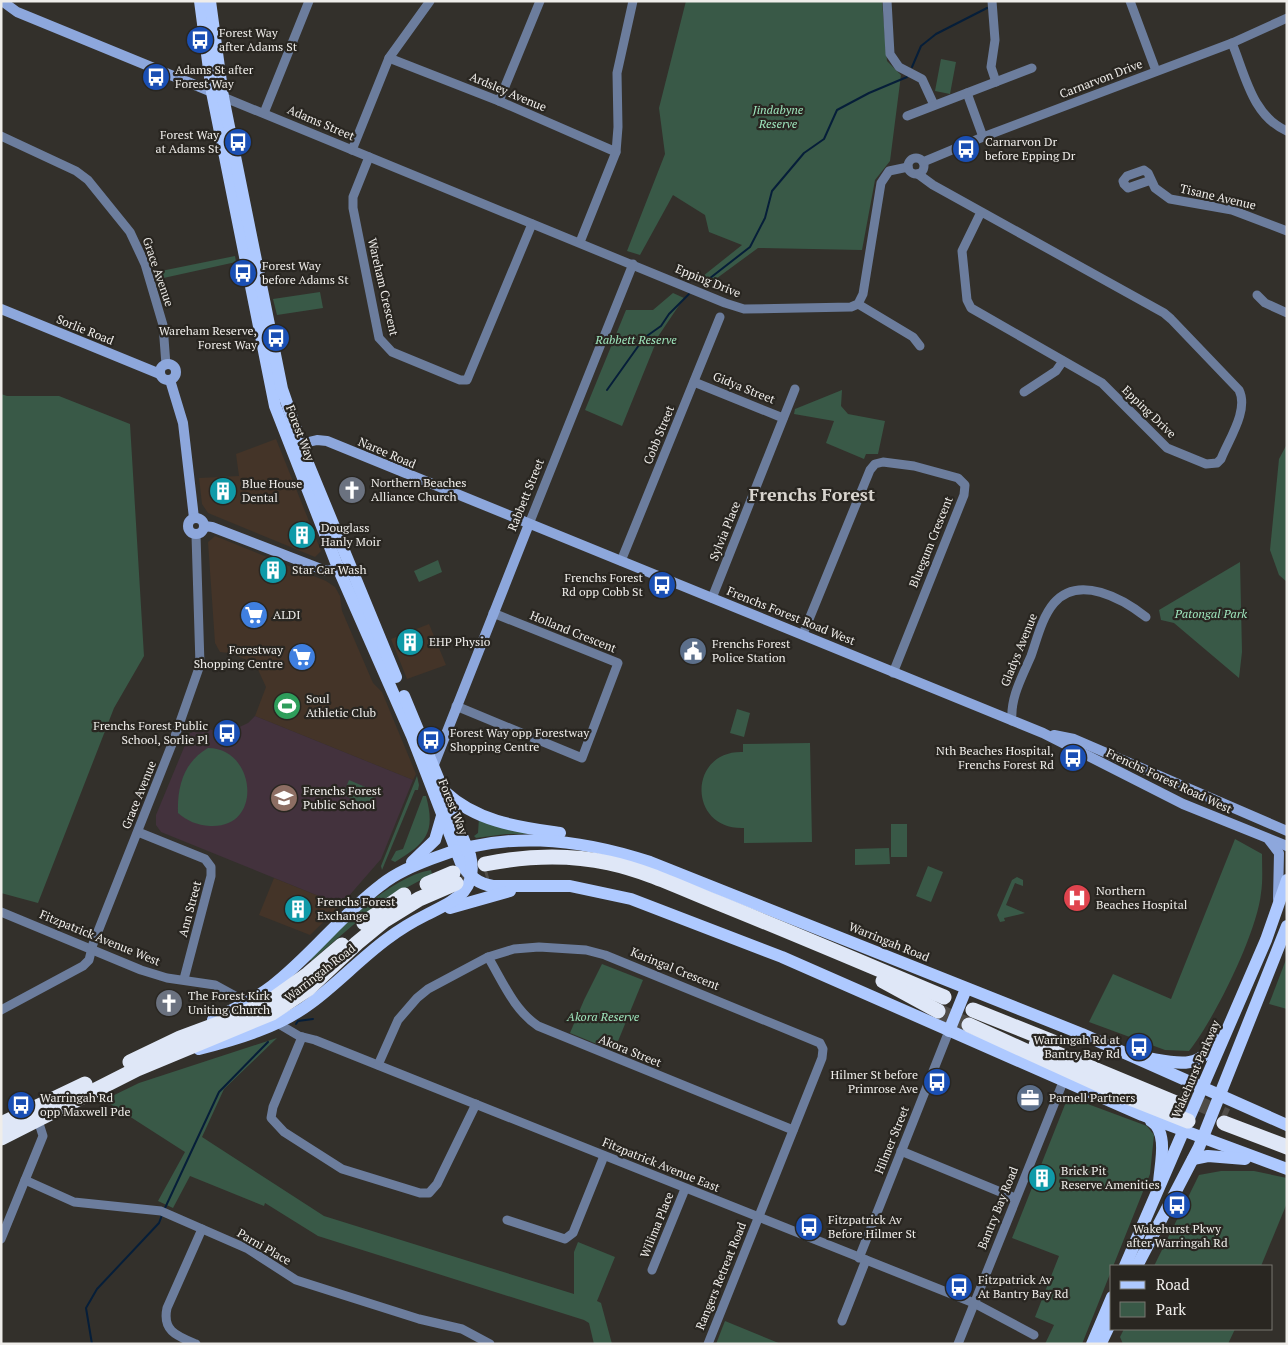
<svg xmlns="http://www.w3.org/2000/svg" width="1288" height="1345" font-family="'PT Serif',serif">
<rect width="100%" height="100%" fill="#33302b"/>
<g fill="#443428">
<polygon points="276,439 319,546 321,551 315,557 208,513 202,504 199,478 239,476 236,454"/>
<polygon points="215,536 326,581 335,587 340,596 342,611 373,683 382,692 416,774 413,780 255,716 266,687 255,663 229,653 220,652 215,643 208,542"/>
<polygon points="429,624 446,665 407,679 391,639"/>
<polygon points="274,878 341,905 310,935 259,915"/>
</g>
<polygon fill="#43323d" points="255,716 413,780 381,859 341,905 161,832 156,825 156,815 190,733 204,728 221,732 231,731 248,723"/>
<g fill="#395947">
<polygon points="686,1 882,1 887,61 901,75 890,161 875,180 862,250 758,248 709,284 698,280 742,245 709,232 705,215 673,195 640,255 627,251 665,154 659,108"/>
<polygon points="941,59 956,62 950,94 935,91"/>
<polygon points="235,256 236,262 159,279 156,272"/>
<polygon points="320,292 323,308 277,315 273,299"/>
<polygon points="673,293 684,298 659,335 622,426 585,410 626,310 653,310"/>
<polygon points="842,390 841,406 848,414 885,421 878,454 866,454 864,459 826,443 834,421 794,414 795,409"/>
<polygon points="1,394 7,396 59,396 130,424 144,656 114,708 38,903 1,893"/>
<polygon points="1287,444 1287,582 1279,575 1270,550 1279,459"/>
<polygon points="438,560 442,572 419,582 414,571"/>
<polygon points="1240,562 1242,652 1239,678 1174,623 1161,620 1159,610"/>
<polygon points="737,709 750,713 744,737 730,733"/>
<path d="M810 743 812 842 744 843V828C687 830 688 750 743 752V744Z"/>
<path d="M208 748C256 748 264 829 210 826 197 825 187 821 178 813 177 786 184 762 208 748Z"/>
<polygon points="417,776 419,785 418,790 415,790 382,870 381,866"/>
<polygon points="349,780 377,792 371,807 343,795"/>
<path d="M423 796H426C436 833 426 843 395 862L391 860 396 851 403 849Z"/>
<polygon points="479,818 541,834 506,834 476,838 474,836 478,833"/>
<rect x="891" y="824" width="16" height="33"/>
<path d="M1235 839 1262 854C1262 867 1263 881 1261 893 1257 933 1214 1020 1189 1051L1165 1050 1089 1022 1113 974 1171 999Z"/>
<polygon points="889,848 890,864 855,865 855,849"/>
<polygon points="928,866 943,872 931,902 916,896"/>
<path d="M431 870 432 874 380 902 311 961 309 958C339 929 389 877 431 870Z"/>
<polygon points="1017,877 1023,880 1023,886 1015,883 1006,905 1025,913 1004,918 1005,921 1000,922 997,915 1012,880"/>
<polygon points="1287,957 1287,1009 1269,1004"/>
<polygon points="602,964 643,980 614,1051 570,1033 584,1000"/>
<polygon points="277,1038 224,1089 202,1137 324,1216 574,1294 574,1252 578,1242 615,1257 597,1301 601,1303 612,1344 594,1344 589,1323 584,1320 318,1236 265,1203 264,1206 190,1176 173,1208 158,1201 185,1152 104,1100 139,1083"/>
<polygon points="1077,1100 1147,1126 1154,1135 1150,1174 1082,1344 1045,1344 1054,1325 1035,1317 1059,1256 1012,1238 1066,1102"/>
<polygon points="1221,1171 1254,1171 1287,1178 1287,1203 1261,1266 1154,1266 1199,1175"/>
<polygon points="725,1321 781,1344 716,1344"/>
<polygon points="1124,1329 1235,1329 1228,1344 1123,1344 1120,1337"/>
</g>
<g fill="none" stroke-linecap="round" stroke-linejoin="round">
<g stroke="#061e39" stroke-width="2">
<polyline points="912,67 921,46 936,34 987,8"/>
<polyline points="705,282 750,247 765,218 772,191 804,153 824,139 837,110 869,93 907,77"/>
<polyline points="607,390 644,338 661,326 669,314 689,294"/>
<polyline points="296,1024 298,1021 313,1019"/>
<polyline points="165,1208 219,1092 268,1042"/>
<polyline points="92,1344 86,1308 97,1289 159,1223 162,1215"/>
</g>
<g stroke="#4f4c48" stroke-width="15" stroke-dasharray="15 8" stroke-linecap="butt">
<polyline points="463,881 488,874"/>
<polyline points="938,1011 969,1025"/>
<polyline points="1180,1095 1227,1116"/>
</g>
<g stroke="#6c7d9d" stroke-width="9">
<polyline points="887,1 890,54 899,67 922,79 934,105"/>
<polyline points="992,1 995,40 991,67 996,82"/>
<polyline points="1130,1 1156,71"/>
<path d="M1232 43C1245 74 1252 116 1287 131"/>
<polyline points="389,58 499,101 616,152"/>
<polyline points="967,93 983,137"/>
<polyline points="223,97 725,303 744,309 851,307 858,304 863,294 881,183 889,171 908,167"/>
<polyline points="499,101 540,1"/>
<polyline points="264,113 309,1"/>
<polyline points="907,116 1032,68"/>
<polyline points="1,136 76,171 88,180 130,232 145,264 163,325 166,365"/>
<polyline points="352,150 389,58 430,1"/>
<polyline points="369,157 353,197 353,208 379,338 392,352 460,380 467,380 532,224"/>
<circle cx="916" cy="166" r="8"/>
<polyline points="923,162 983,137 1232,43 1287,18"/>
<path d="M918 174 933 185 1164 313 1171 319 1239 390C1249 410 1229 439 1221 459L1217 463 1206 464 1167 448 1102 383 971 308 967 300 962 251 981 212"/>
<polyline points="1151,180 1128,188 1124,184 1123,181 1127,176 1144,170 1148,173 1155,188 1170,199 1232,210 1287,231"/>
<polyline points="580,242 616,152 618,127 617,73 633,1"/>
<polyline points="1257,295 1265,303 1287,313"/>
<polyline points="858,304 913,337 920,346"/>
<polyline points="694,382 783,418"/>
<polyline points="1024,392 1056,371 1063,361"/>
<polyline points="529,524 633,264"/>
<polyline points="621,561 720,317"/>
<polyline points="712,598 795,389"/>
<polyline points="803,634 870,470 875,464 883,462 914,466 958,478 965,485 964,495 893,673"/>
<polyline points="456,706 582,758 618,663 493,613"/>
<path d="M1012 721C1010 698 1022 677 1031 656 1037 639 1042 617 1054 603 1079 574 1123 599 1146 617"/>
<polyline points="138,832 205,859 211,867 211,876 184,979"/>
<polyline points="1,912 141,970 167,978 215,985 246,1002"/>
<path d="M488 957C503 982 514 1010 538 1026L793 1130"/>
<polyline points="1,1010 83,966 89,960 93,944 174,739 200,665 196,535"/>
<polyline points="277,1023 299,1036 315,1040 974,1303 1034,1335"/>
<polyline points="302,1037 273,1107 271,1118 284,1132 342,1169 420,1193 429,1193 437,1184 476,1104"/>
<polyline points="378,1065 398,1020 417,998 428,989 488,957 514,949 539,947 586,950 605,955 820,1043 823,1049 822,1058 708,1344"/>
<polyline points="901,1151 1015,1198"/>
<polyline points="25,1180 74,1202 161,1211 248,1249 296,1280 419,1319 462,1329 490,1344"/>
<polyline points="507,1220 565,1239 573,1233 604,1156"/>
<polyline points="1,1239 43,1136 38,1120"/>
<polyline points="859,1258 949,1031"/>
<polyline points="652,1270 685,1189"/>
<polyline points="842,1321 866,1260"/>
<path d="M196 1344C177 1336 162 1331 167 1308L202 1229"/>
<polyline points="958,1344 1063,1082"/>
</g>
<g stroke="#8da7dc" stroke-width="10">
<polyline points="2,1 17,12 217,94"/>
<polyline points="1,309 160,374"/>
<circle cx="168" cy="372" r="8"/>
<polyline points="170,380 183,423 194,518"/>
<polyline points="296,445 317,440 327,441 1043,733 1183,804 1287,846"/>
<circle cx="196" cy="526" r="8"/>
<polyline points="204,526 212,527 326,571 344,568"/>
<polyline points="1054,735 1074,739 1287,831"/>
<polyline points="433,767 529,524"/>
<polyline points="1269,840 1279,853 1278,899"/>
</g>
<g stroke="#aec9ff" stroke-width="12">
<path d="M200 1 212 92 275 406 339 570 412 736 461 863C469 876 478 884 493 886H570L631 899 782 957 1142 1115 1287 1169"/>
<polyline points="210,1 223,97 282,389 307,461 396,677"/>
<path d="M445 792C477 822 519 827 560 833"/>
<polyline points="412,862 435,840 442,816"/>
<polyline points="450,908 510,891"/>
<path d="M213 1020C233 1009 254 1000 272 986 311 956 341 915 381 885 396 873 413 866 431 859 504 830 577 838 650 862L1082 1034 1287 1125"/>
<polyline points="949,1031 966,989"/>
<path d="M199 1049C238 1039 279 1027 311 1003 338 983 360 959 387 939 399 930 412 922 426 915 453 901 479 892 470 855L404 696"/>
<path d="M1147 1058C1176 1063 1200 1071 1216 1040"/>
<path d="M1151 1121C1169 1132 1160 1165 1159 1183"/>
<polyline points="1193,1159 1208,1156 1245,1159"/>
<polyline points="1125,1266 1266,940 1287,880"/>
<polyline points="1137,1266 1199,1147 1287,926"/>
<polyline points="1102,1341 1112,1320"/>
<polyline points="1092,1344 1112,1297"/>
</g>
<g stroke="#dfe7f7" stroke-width="15">
<path d="M485 864C525 856 568 854 609 863 646 871 681 888 716 902 793 933 868 965 944 997"/>
<polyline points="427,884 453,873"/>
<polyline points="364,923 404,895"/>
<polyline points="883,981 938,1011"/>
<polyline points="973,1010 1053,1042"/>
<polyline points="969,1025 1120,1094 1188,1121"/>
<polyline points="1036,1045 1178,1104"/>
<polyline points="130,1062 180,1038 234,1018 273,999 308,974 342,945"/>
<polyline points="1224,1123 1287,1147"/>
<polyline points="1,1124 85,1084"/>
<polyline points="1,1138 137,1069 272,1013 308,989 357,943 385,920 419,899 456,883"/>
</g>
</g>
<defs>
<g id="bus-disc" transform="scale(1.4375)"><circle r="9.5" fill="#1a4fb4" stroke="#292621"/><path d="M-5-6H5V4H4V6H2V4H-2V6H-4V4H-5ZM-3.5-4V0h7V-4ZM-3.5 1.2v1.5H-2V1.2ZM2 1.2v1.5H3.5V1.2Z" fill="#fff"/></g>
<g id="church-disc" transform="scale(1.4375)"><circle r="9.5" fill="#6b7280" stroke="#292621"/><path d="M-1.2-6h2.4v3.5h3.3v2.4h-3.3V6h-2.4V-.1h-3.3v-2.4h3.3Z" fill="#fff"/></g>
<g id="building-disc" transform="scale(1.4375)"><circle r="9.5" fill="#0f9aa8" stroke="#292621"/><path d="M-4-6H4V6H1V3H-1V6H-4ZM-2.5-4.3h1.7v1.8h-1.7ZM.8-4.3h1.7v1.8H.8ZM-2.5-1h1.7V.8h-1.7ZM.8-1h1.7V.8H.8Z" fill="#fff"/></g>
<g id="supermarket-disc" transform="scale(1.4375)"><circle r="9.5" fill="#3f7fe0" stroke="#292621"/><path d="M-6-5.5h2.5l.6 2H6L4.5 2H-2.5L-4.4-4H-6ZM-1.5 3.2a1.3 1.3 0 1 0 .1 0ZM3 3.2a1.3 1.3 0 1 0 .1 0Z" fill="#fff"/></g>
<g id="civic-disc" transform="scale(1.4375)"><circle r="9.5" fill="#5c6f8a" stroke="#292621"/><path d="M-.6-6.5H3V-4.5H.6V-3L4-1V1h2V6H-6V1h2V-1L-.6-3ZM-1.2 2.5V6h2.4V2.5Z" fill="#fff"/></g>
<g id="stadium-disc" transform="scale(1.4375)"><circle r="9.5" fill="#2e9e5b" stroke="#292621"/><path d="M0-5a6.5 5 0 1 0 0 10a6.5 5 0 1 0 0-10ZM-3.5-1.8h7v3.6h-7Z" fill="#fff"/></g>
<g id="school-disc" transform="scale(1.4375)"><circle r="9.5" fill="#8d6e63" stroke="#292621"/><path d="M0-5L7-2L0 1L-7-2ZM-4 1L0 2.5L4 1V4Q0 6-4 4Z" fill="#fff"/></g>
<g id="hospital-disc" transform="scale(1.4375)"><circle r="9.5" fill="#e0444e" stroke="#292621"/><path d="M-5-5h3v3.5h4V-5h3V5h-3V1.5h-4V5h-3Z" fill="#fff"/></g>
<g id="office-disc" transform="scale(1.4375)"><circle r="9.5" fill="#5c6f8a" stroke="#292621"/><path d="M-6-3h4V-5.5h4V-3h4V5H-6ZM-1-4.5V-3h2v-1.5ZM-6 0V1H6V0Z" fill="#fff"/></g>
</defs>
<g fill-rule="evenodd">
<use href="#bus-disc" x="200" y="40"/>
<use href="#bus-disc" x="156" y="77"/>
<use href="#bus-disc" x="238" y="142"/>
<use href="#bus-disc" x="966" y="149"/>
<use href="#bus-disc" x="243" y="273"/>
<use href="#bus-disc" x="276" y="338"/>
<use href="#church-disc" x="352" y="490"/>
<use href="#building-disc" x="223" y="491"/>
<use href="#building-disc" x="302" y="535"/>
<use href="#building-disc" x="273" y="570"/>
<use href="#bus-disc" x="662" y="585"/>
<use href="#supermarket-disc" x="254" y="615"/>
<use href="#building-disc" x="410" y="642"/>
<use href="#civic-disc" x="693" y="651"/>
<use href="#supermarket-disc" x="302" y="657"/>
<use href="#stadium-disc" x="287" y="706"/>
<use href="#bus-disc" x="227" y="733"/>
<use href="#bus-disc" x="431" y="740"/>
<use href="#bus-disc" x="1073" y="758"/>
<use href="#school-disc" x="284" y="798"/>
<use href="#hospital-disc" x="1077" y="898"/>
<use href="#building-disc" x="298" y="909"/>
<use href="#church-disc" x="169" y="1003"/>
<use href="#bus-disc" x="1139" y="1047"/>
<use href="#bus-disc" x="937" y="1082"/>
<use href="#office-disc" x="1030" y="1098"/>
<use href="#bus-disc" x="21" y="1105"/>
<use href="#building-disc" x="1042" y="1178"/>
<use href="#bus-disc" x="1177" y="1205"/>
<use href="#bus-disc" x="809" y="1227"/>
<use href="#bus-disc" x="959" y="1287"/>
</g>
<g text-anchor="middle" stroke-width="4.5" stroke-linejoin="round" paint-order="stroke">
<g font-size="12" fill="#efedea" stroke="#292621" text-anchor="start">
<text x="219" y="37">Forest Way<tspan x="219" dy="14">after Adams St</tspan></text>
<text x="175" y="74">Adams St after<tspan x="175" dy="14">Forest Way</tspan></text>
<text x="219" y="139" text-anchor="end">Forest Way<tspan x="219" dy="14">at Adams St</tspan></text>
<text x="985" y="146">Carnarvon Dr<tspan x="985" dy="14">before Epping Dr</tspan></text>
<text x="262" y="270">Forest Way<tspan x="262" dy="14">before Adams St</tspan></text>
<text x="257" y="335" text-anchor="end">Wareham Reserve,<tspan x="257" dy="14">Forest Way</tspan></text>
<text x="371" y="487">Northern Beaches<tspan x="371" dy="14">Alliance Church</tspan></text>
<text x="242" y="488">Blue House<tspan x="242" dy="14">Dental</tspan></text>
<text x="321" y="532">Douglass<tspan x="321" dy="14">Hanly Moir</tspan></text>
<text x="292" y="574">Star Car Wash</text>
<text x="643" y="582" text-anchor="end">Frenchs Forest<tspan x="643" dy="14">Rd opp Cobb St</tspan></text>
<text x="273" y="619">ALDI</text>
<text x="429" y="646">EHP Physio</text>
<text x="712" y="648">Frenchs Forest<tspan x="712" dy="14">Police Station</tspan></text>
<text x="283" y="654" text-anchor="end">Forestway<tspan x="283" dy="14">Shopping Centre</tspan></text>
<text x="306" y="703">Soul<tspan x="306" dy="14">Athletic Club</tspan></text>
<text x="208" y="730" text-anchor="end">Frenchs Forest Public<tspan x="208" dy="14">School, Sorlie Pl</tspan></text>
<text x="450" y="737">Forest Way opp Forestway<tspan x="450" dy="14">Shopping Centre</tspan></text>
<text x="1054" y="755" text-anchor="end">Nth Beaches Hospital,<tspan x="1054" dy="14">Frenchs Forest Rd</tspan></text>
<text x="303" y="795">Frenchs Forest<tspan x="303" dy="14">Public School</tspan></text>
<text x="1096" y="895">Northern<tspan x="1096" dy="14">Beaches Hospital</tspan></text>
<text x="317" y="906">Frenchs Forest<tspan x="317" dy="14">Exchange</tspan></text>
<text x="188" y="1000">The Forest Kirk<tspan x="188" dy="14">Uniting Church</tspan></text>
<text x="1120" y="1044" text-anchor="end">Warringah Rd at<tspan x="1120" dy="14">Bantry Bay Rd</tspan></text>
<text x="918" y="1079" text-anchor="end">Hilmer St before<tspan x="918" dy="14">Primrose Ave</tspan></text>
<text x="40" y="1102">Warringah Rd<tspan x="40" dy="14">opp Maxwell Pde</tspan></text>
<text x="1049" y="1102">Parnell Partners</text>
<text x="1061" y="1175">Brick Pit<tspan x="1061" dy="14">Reserve Amenities</tspan></text>
<text x="828" y="1224">Fitzpatrick Av<tspan x="828" dy="14">Before Hilmer St</tspan></text>
<text x="1177" y="1233" text-anchor="middle">Wakehurst Pkwy<tspan x="1177" dy="14">after Warringah Rd</tspan></text>
<text x="978" y="1284">Fitzpatrick Av<tspan x="978" dy="14">At Bantry Bay Rd</tspan></text>
</g>
<g font-size="12" fill="#efedea" stroke="#292621">
<text transform="translate(1101 79) rotate(-21)" y="4">Carnarvon Drive</text>
<text transform="translate(508 92) rotate(23)" y="4">Ardsley Avenue</text>
<text transform="translate(321 123) rotate(23)" y="4">Adams Street</text>
<text transform="translate(1218 197) rotate(13)" y="4">Tisane Avenue</text>
<text transform="translate(158 272) rotate(71)" y="4">Grace Avenue</text>
<text transform="translate(708 281) rotate(22)" y="4">Epping Drive</text>
<text transform="translate(383 287) rotate(77)" y="4">Wareham Crescent</text>
<text transform="translate(85 330) rotate(22)" y="4">Sorlie Road</text>
<text transform="translate(744 388) rotate(22)" y="4">Gidya Street</text>
<text transform="translate(1149 412) rotate(44)" y="4">Epping Drive</text>
<text transform="translate(300 433) rotate(69)" y="4">Forest Way</text>
<text transform="translate(659 435) rotate(-68)" y="4">Cobb Street</text>
<text transform="translate(387 453) rotate(23)" y="4">Naree Road</text>
<text transform="translate(526 495) rotate(-68)" y="4">Rabbett Street</text>
<text transform="translate(725 531) rotate(-68)" y="4">Sylvia Place</text>
<text transform="translate(931 542) rotate(-68)" y="4">Bluegum Crescent</text>
<text transform="translate(791 616) rotate(22)" y="4">Frenchs Forest Road West</text>
<text transform="translate(573 632) rotate(22)" y="4">Holland Crescent</text>
<text transform="translate(1019 650) rotate(-68)" y="4">Gladys Avenue</text>
<text transform="translate(1169 781) rotate(25)" y="4">Frenchs Forest Road West</text>
<text transform="translate(139 795) rotate(-68)" y="4">Grace Avenue</text>
<text transform="translate(453 807) rotate(68)" y="4">Forest Way</text>
<text transform="translate(190 909) rotate(-75)" y="4">Ann Street</text>
<text transform="translate(100 938) rotate(22)" y="4">Fitzpatrick Avenue West</text>
<text transform="translate(889 942) rotate(22)" y="4">Warringah Road</text>
<text transform="translate(675 969) rotate(22)" y="4">Karingal Crescent</text>
<text transform="translate(320 973) rotate(-38)" y="4">Warringah Road</text>
<text transform="translate(630 1051) rotate(22)" y="4">Akora Street</text>
<text transform="translate(1196 1069) rotate(-67)" y="4">Wakehurst Parkway</text>
<text transform="translate(892 1140) rotate(-68)" y="4">Hilmer Street</text>
<text transform="translate(661 1165) rotate(22)" y="4">Fitzpatrick Avenue East</text>
<text transform="translate(998 1208) rotate(-68)" y="4">Bantry Bay Road</text>
<text transform="translate(657 1225) rotate(-68)" y="4">Wilima Place</text>
<text transform="translate(264 1247) rotate(30)" y="4">Parni Place</text>
<text transform="translate(721 1276) rotate(-68)" y="4">Rangers Retreat Road</text>
</g>
<g font-size="12" font-style="italic" fill="#9ee5bc" stroke="#292621">
<text x="778" y="114">Jindabyne<tspan x="778" dy="14">Reserve</tspan></text>
<text x="636" y="344">Rabbett Reserve</text>
<text x="1211" y="618">Patongal Park</text>
<text x="603" y="1021">Akora Reserve</text>
</g>
<g font-size="18" font-weight="bold" fill="#d8d4ce" stroke="#292621">
<text x="812" y="501">Frenchs Forest</text>
</g>
</g>
<rect width="1288" height="1345" fill="none" stroke="#efedea" stroke-width="5"/>
<rect x="1110" y="1265" width="162" height="65" fill="#292621" stroke="#787671"/>
<rect x="1120" y="1281" width="25" height="8" fill="#aec9ff" stroke="#787671"/>
<text x="1156" y="1290" font-size="15" fill="#efedea">Road</text>
<rect x="1120" y="1302" width="25" height="15" fill="#395947" stroke="#787671"/>
<text x="1156" y="1315" font-size="15" fill="#efedea">Park</text>
</svg>
